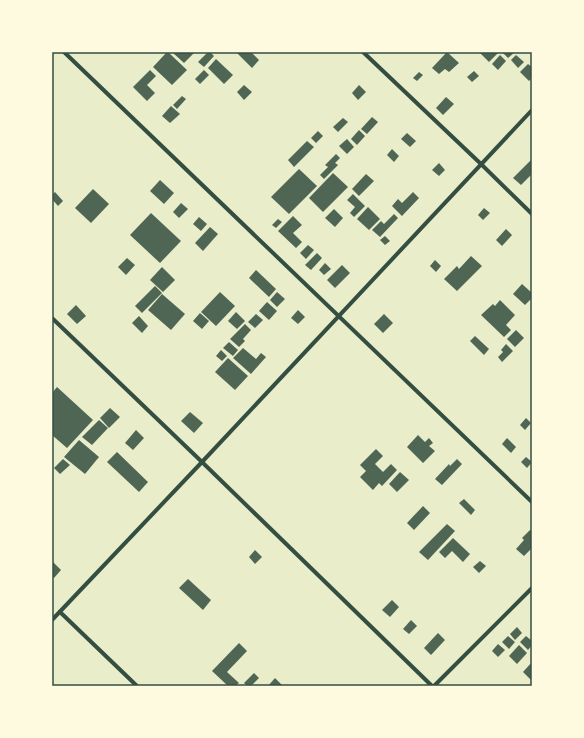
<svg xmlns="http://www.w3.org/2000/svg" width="584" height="738" font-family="Figtree,sans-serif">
<rect width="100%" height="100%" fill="#e9edc9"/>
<g fill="#4f6655">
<polygon points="167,52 168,52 187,70 172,85 153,67"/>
<polygon points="172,52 195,52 184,63"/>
<polygon points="208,52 210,52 214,56 204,67 198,62"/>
<polygon points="236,52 251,52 259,60 252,68"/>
<polygon points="447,52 459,63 449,72 445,69 439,74 432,68"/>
<polygon points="479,52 498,52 498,53 489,62"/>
<polygon points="503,52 515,52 508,58 503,53"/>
<polygon points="500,55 506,61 498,70 492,64"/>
<polygon points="516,55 524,62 518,68 511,60"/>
<polygon points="216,59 233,75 224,84 208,68"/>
<polygon points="528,64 532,67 532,78 529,81 520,72"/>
<polygon points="150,70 156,76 147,85 155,93 147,101 133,87"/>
<polygon points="204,70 209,75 200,84 195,79"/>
<polygon points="474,71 479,76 472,82 467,77"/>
<polygon points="419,72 423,75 417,81 413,78"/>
<polygon points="244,85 252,92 244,100 237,92"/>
<polygon points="359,85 366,92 358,100 352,93"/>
<polygon points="182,96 186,99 177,109 173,105"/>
<polygon points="446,97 454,104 443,115 436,108"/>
<polygon points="171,106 180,114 170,123 162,116"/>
<polygon points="372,117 378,122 367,134 361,129"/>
<polygon points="343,118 348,122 338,132 333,127"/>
<polygon points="359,130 365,136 357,145 351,139"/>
<polygon points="318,131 323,136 316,143 311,138"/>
<polygon points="407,133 416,141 410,147 401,139"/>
<polygon points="347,139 354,147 347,154 339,146"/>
<polygon points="307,141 314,147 294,167 288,160"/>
<polygon points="392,149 399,156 394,162 387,155"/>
<polygon points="336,154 340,158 335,163 338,165 324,179 320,175 328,167 325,165"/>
<polygon points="531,160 532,161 532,174 521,185 513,178"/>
<polygon points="439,163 445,170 439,176 432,170"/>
<polygon points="299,169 317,186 289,214 271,197"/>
<polygon points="333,173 348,187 323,212 309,198"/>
<polygon points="366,174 374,181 359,196 352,189"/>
<polygon points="160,180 174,193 164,204 150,191"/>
<polygon points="93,189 109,204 91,223 75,208"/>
<polygon points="55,192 63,201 58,206 52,199 52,195"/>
<polygon points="413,192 419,198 402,216 392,206 398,199 402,203"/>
<polygon points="353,194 365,206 354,217 350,213 355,207 347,200"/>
<polygon points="181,203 188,209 179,218 173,212"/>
<polygon points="368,207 380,219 369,230 357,219"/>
<polygon points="484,208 490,213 483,220 478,215"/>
<polygon points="334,209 343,218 335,227 325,218"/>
<polygon points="151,213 181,241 160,263 130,235"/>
<polygon points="394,214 398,218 380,237 372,230 381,221 384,224"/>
<polygon points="293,216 302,225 293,233 302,242 296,248 278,231"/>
<polygon points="199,217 207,224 201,231 193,224"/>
<polygon points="278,219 282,222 276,228 272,225"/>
<polygon points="210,227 218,234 203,251 195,243"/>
<polygon points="506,229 512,235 502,246 496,240"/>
<polygon points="385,236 390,241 385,245 380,240"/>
<polygon points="308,245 314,250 306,259 300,253"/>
<polygon points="317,253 322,258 311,270 305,265"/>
<polygon points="471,256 482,266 457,291 444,279 457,266 459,269"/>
<polygon points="127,258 135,265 126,275 118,267"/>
<polygon points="435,260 441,266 436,272 430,266"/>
<polygon points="325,263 331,269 324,275 319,270"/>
<polygon points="342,265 350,273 335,288 327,280"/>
<polygon points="162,267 175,280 163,292 150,280"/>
<polygon points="256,270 276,289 269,297 249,278"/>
<polygon points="522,284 532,293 532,298 525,305 513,294"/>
<polygon points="155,286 162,293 142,313 135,306"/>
<polygon points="220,292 235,306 216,326 201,312"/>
<polygon points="277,292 285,299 277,307 270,300"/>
<polygon points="162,294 185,314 171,330 148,310"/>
<polygon points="500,300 515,315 506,325 511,330 504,337 481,315 493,304 495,306"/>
<polygon points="267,302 277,311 269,320 259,311"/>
<polygon points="76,305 86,316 77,324 67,314"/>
<polygon points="298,310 305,317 298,324 291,318"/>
<polygon points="236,312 245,321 237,329 228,321"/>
<polygon points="200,313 209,321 202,329 193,321"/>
<polygon points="256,314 263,320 255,328 248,322"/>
<polygon points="384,314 393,323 383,333 374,324"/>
<polygon points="139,316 148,326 142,333 132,323"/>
<polygon points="245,324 251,330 243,339 245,341 239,347 230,339"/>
<polygon points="516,330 524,338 515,347 507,339"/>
<polygon points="475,336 489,349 484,355 470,341"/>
<polygon points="229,342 238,350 233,356 223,348"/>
<polygon points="506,344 513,351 502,362 498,357 503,352 501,350"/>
<polygon points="243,348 256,359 261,353 266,357 251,374 233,358"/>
<polygon points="221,350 227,356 222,361 216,356"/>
<polygon points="228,358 248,376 235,390 215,372"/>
<polygon points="57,387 93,420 67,448 52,435 52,393"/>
<polygon points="110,408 120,417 109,428 100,418"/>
<polygon points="190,412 203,423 194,433 181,421"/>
<polygon points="526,418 531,423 525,430 520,425"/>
<polygon points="99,420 108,428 92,445 82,437"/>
<polygon points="136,430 144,438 133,450 125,443"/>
<polygon points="418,435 425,442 429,438 433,443 429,446 435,451 423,463 407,447"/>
<polygon points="507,438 516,447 511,453 502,444"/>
<polygon points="79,440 99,457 85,474 64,457"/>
<polygon points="376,449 383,456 375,464 383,472 391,464 397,470 382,486 379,483 373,490 360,477 366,471 360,465"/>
<polygon points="117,452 148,482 139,492 107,462"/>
<polygon points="526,457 532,462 527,468 521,462"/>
<polygon points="63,459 70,465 60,474 54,468"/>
<polygon points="457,459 462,464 442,485 435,479 449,464 450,466"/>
<polygon points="400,472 409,480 397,492 389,484"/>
<polygon points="464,499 475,510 471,515 459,503"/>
<polygon points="423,506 430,513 414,530 407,523"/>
<polygon points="447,524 455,531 428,560 419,552"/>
<polygon points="530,530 532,531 532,548 524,556 516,549 524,540 522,538"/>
<polygon points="453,538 470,554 463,562 452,551 445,558 439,552"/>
<polygon points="255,550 262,557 255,564 249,557"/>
<polygon points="480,561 486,566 479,573 473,567"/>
<polygon points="53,562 61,570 54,578 52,576 52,564"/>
<polygon points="188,579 211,600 203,610 179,588"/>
<polygon points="392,600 399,607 390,617 382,610"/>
<polygon points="411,620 417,626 409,634 403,629"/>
<polygon points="517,627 522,633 515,640 510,634"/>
<polygon points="438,633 445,640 431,655 424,648"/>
<polygon points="508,636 515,642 509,649 502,642"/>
<polygon points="526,636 532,641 532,645 528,650 520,642"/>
<polygon points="239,643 247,651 227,672 239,683 235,686 228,686 212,671"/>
<polygon points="498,644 505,650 498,657 492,651"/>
<polygon points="519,645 527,653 517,664 509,656"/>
<polygon points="532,662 532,681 523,672"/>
<polygon points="254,673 259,678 251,686 247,686 244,683"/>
<polygon points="275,678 283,686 268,686"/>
</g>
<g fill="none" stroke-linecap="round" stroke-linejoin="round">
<g stroke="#344e41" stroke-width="4">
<polyline points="64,52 532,502"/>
<polyline points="363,52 481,164 532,214"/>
<polyline points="52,318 202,462 432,686"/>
<polyline points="60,612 137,686"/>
<polyline points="52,620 202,462 532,110"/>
<polyline points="434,686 532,588"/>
</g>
</g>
<rect width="584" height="738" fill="none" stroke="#fefae0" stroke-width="106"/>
<rect x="53" y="53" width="478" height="632" fill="none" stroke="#344e41" stroke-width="1.5"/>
</svg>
